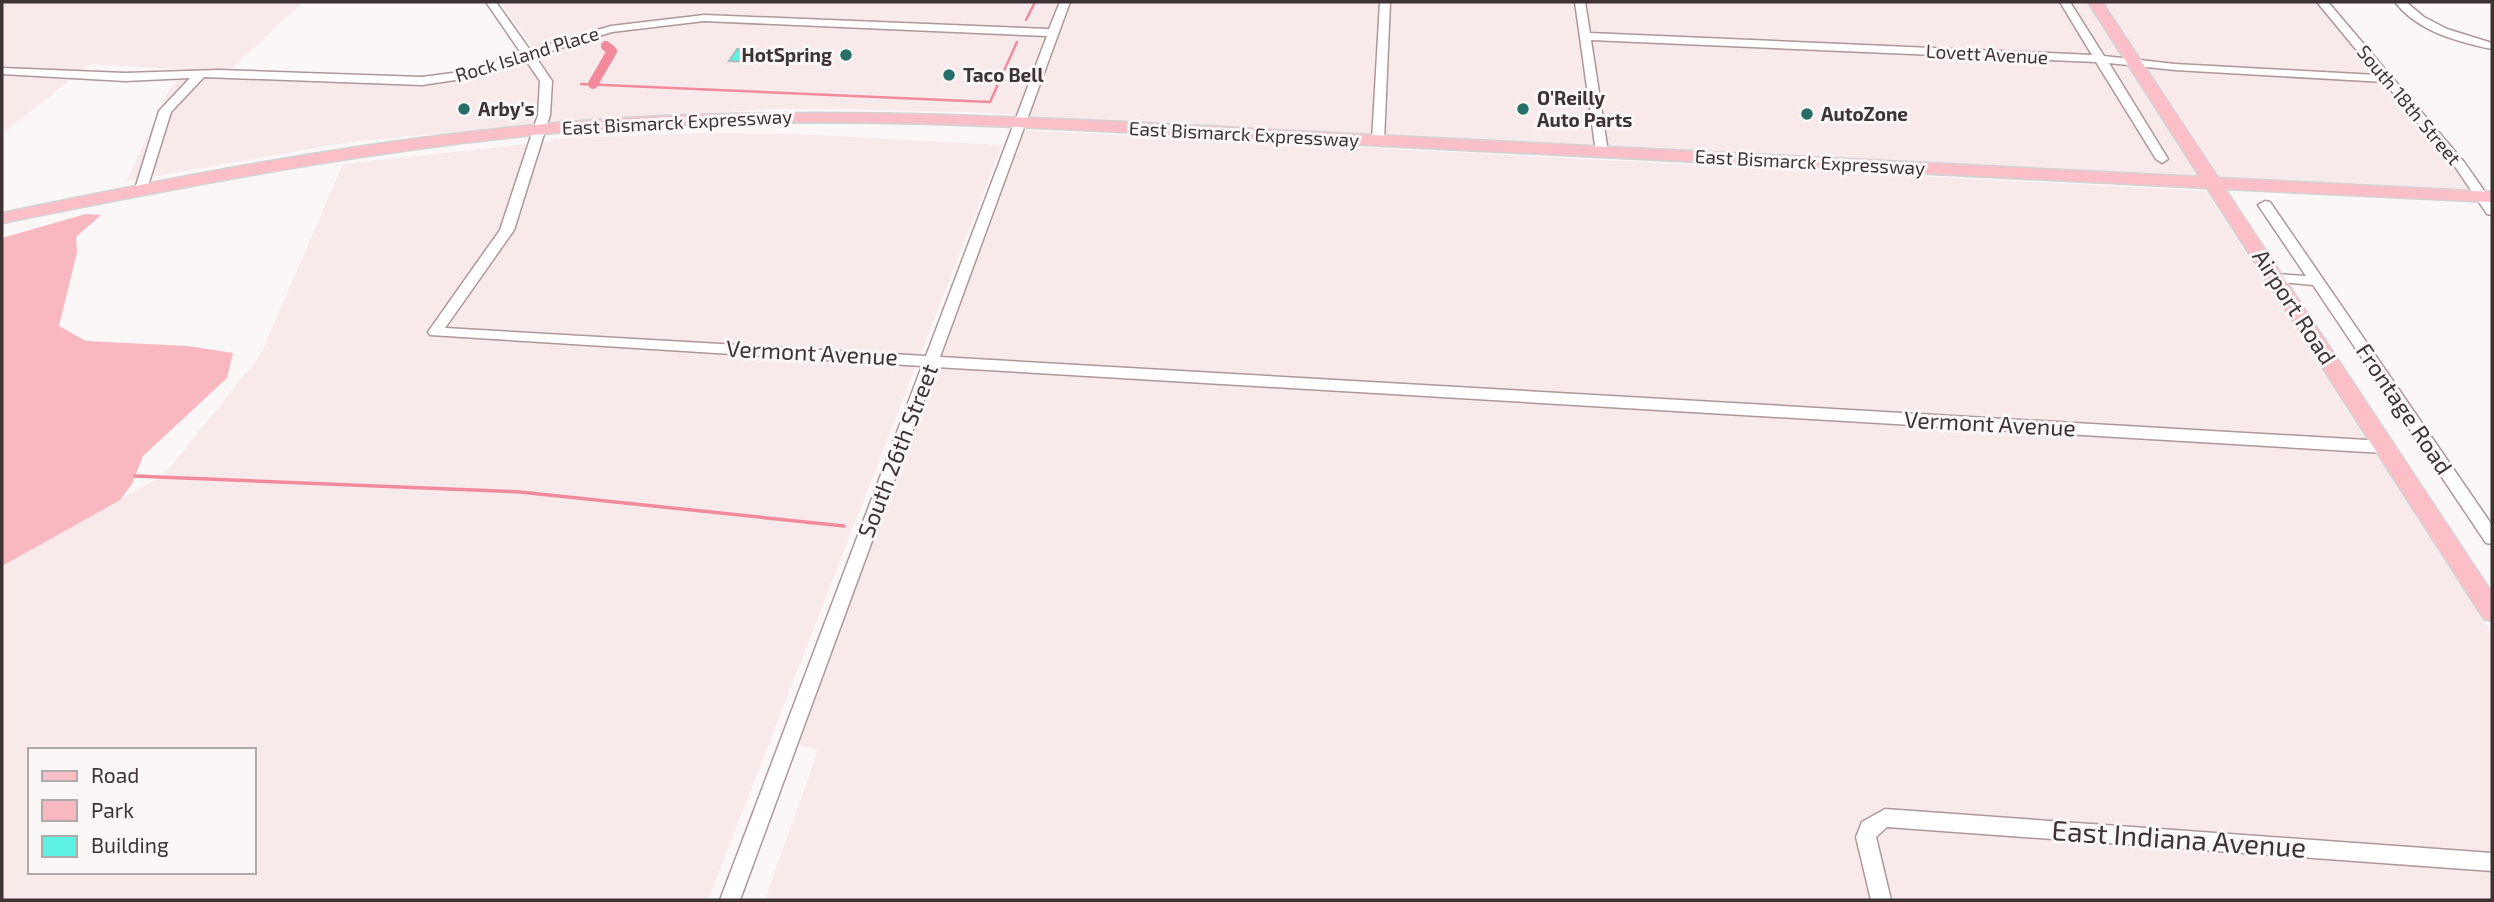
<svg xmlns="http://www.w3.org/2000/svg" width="2494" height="902" font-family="'Exo 2',sans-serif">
<rect width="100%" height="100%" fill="#fcf7f7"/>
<g fill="#f8e9eb" fill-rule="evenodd">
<polygon points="2,2 303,2 230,70 431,77 469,71 534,49 500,2 2328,2 2488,190 2355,186 966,112 843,109 775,109 552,122 350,142 127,181 169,90 187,70 90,64 2,134"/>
<polygon points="1020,130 2206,191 2492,634 2492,900 765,900 818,750 799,745"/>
<path d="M703 133 797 134 1002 145 708 900H2V566L164 475 261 354 343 164 555 141 550 139ZM30 750H254V872H30Z"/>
</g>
<polygon fill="#f9b7bf" points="86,214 101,215 76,237 77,252 59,326 86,341 187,346 233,353 227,378 143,456 132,484 120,500 2,566 2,238"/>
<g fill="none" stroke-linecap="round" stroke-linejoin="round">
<g stroke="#f28a9b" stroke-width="2.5">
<polyline points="1026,20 1035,2"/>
<polyline points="581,84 990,102 1017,42"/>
</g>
<polyline stroke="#f28a9b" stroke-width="3.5" points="135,476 520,492 844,526"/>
<polyline stroke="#f28a9b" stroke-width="10" points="593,84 612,51 606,46"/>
</g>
<polygon fill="#5cf1e3" stroke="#a3bfbc" stroke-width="2" points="737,49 760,50 753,62 729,61"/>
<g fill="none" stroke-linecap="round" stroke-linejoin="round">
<g stroke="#af9699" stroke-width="3">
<g id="minor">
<path d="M486 2H496L530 50 611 26 704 15 1049 29 1060 2H1070L940 357 2384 441 2392 447 2384 453 936 367 740 900H720L922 366 430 335 428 332 430 329 500 230 538 115 540 81 525 59 462 79 422 85 204 77 171 112 147 189 141 193 135 189 159 111 190 78 125 81 2 74V68L125 73 218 70 422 77 460 72 521 53ZM704 21 1047 36 926 356 445 328 514 230 550 115 552 81 535 56 612 32Z"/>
<polygon points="1380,2 1390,2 1384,141 1378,145 1372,141"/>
<polygon points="1575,2 1585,2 1590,33 2092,55 2060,2 2070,2 2104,56 2175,64 2377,75 2317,2 2328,2 2464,162 2492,202 2492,215 2487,214 2456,168 2384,82 2175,70 2109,63 2168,159 2162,163 2156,159 2096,62 1591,40 1608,152 1602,156 1596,152"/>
<path d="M2395 2H2406L2424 17 2447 29 2492 43V49C2458 42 2417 31 2395 2Z"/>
<polygon points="2265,201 2270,202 2492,525 2492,544 2486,543 2313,285 2270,281 2268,278 2275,274 2306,276 2258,205"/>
<polygon points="1885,809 2492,853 2492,871 1887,827 1876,837 1891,900 1871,900 1856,837 1862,822"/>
</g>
</g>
<g stroke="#d4d2d2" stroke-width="3">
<path id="major" d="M2088 2H2102L2218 178 2492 192V202L2225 189 2492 593V621L2484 619 2207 188C1907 172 1607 157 1307 142 1077 130 847 113 617 128 409 142 206 182 2 223V213C208 170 416 130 627 118 856 105 1085 120 1314 132 1609 147 1905 162 2200 177Z"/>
</g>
<use href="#minor" fill="#fff" fill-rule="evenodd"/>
<use href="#major" fill="#fcbfc8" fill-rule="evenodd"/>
</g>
<g fill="#266f68" stroke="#fcf7f7" stroke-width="2.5">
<circle cx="846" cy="55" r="7"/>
<circle cx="949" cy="75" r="7"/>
<circle cx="464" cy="109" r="7"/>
<circle cx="1523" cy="109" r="7"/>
<circle cx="1807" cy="114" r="7"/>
</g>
<g text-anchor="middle" stroke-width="6" stroke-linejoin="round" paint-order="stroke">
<g font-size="19" fill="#3d3334" stroke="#fcf7f7">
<text transform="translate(527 54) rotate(-17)" y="7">Rock Island Place</text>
<text transform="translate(1987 54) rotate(3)" y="7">Lovett Avenue</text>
<text transform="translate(2409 105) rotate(50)" y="7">South 18th Street</text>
<text transform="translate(677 122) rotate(-3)" y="7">East Bismarck Expressway</text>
<text transform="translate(1244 134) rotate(3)" y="7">East Bismarck Expressway</text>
<text transform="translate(1810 162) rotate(3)" y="7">East Bismarck Expressway</text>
</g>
<g font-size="19" font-weight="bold" fill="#3d3334" stroke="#fcf7f7" text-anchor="start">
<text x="832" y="62" text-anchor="end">HotSpring</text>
<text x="963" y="82">Taco Bell</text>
<text x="1537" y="105">O'Reilly<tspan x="1537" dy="22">Auto Parts</tspan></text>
<text x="478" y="116">Arby's</text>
<text x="1821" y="121">AutoZone</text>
</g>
<g font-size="23" fill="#3d3334" stroke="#fcf7f7">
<text transform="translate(2294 307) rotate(57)" y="8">Airport Road</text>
<text transform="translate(812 353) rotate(3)" y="8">Vermont Avenue</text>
<text transform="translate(2404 409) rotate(56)" y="8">Frontage Road</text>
<text transform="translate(1990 424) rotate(3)" y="8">Vermont Avenue</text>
<text transform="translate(898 451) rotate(-69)" y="8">South 26th Street</text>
</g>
<g font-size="28" fill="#3d3334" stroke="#fcf7f7">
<text transform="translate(2179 839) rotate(4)" y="10">East Indiana Avenue</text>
</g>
</g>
<rect width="2494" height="902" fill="none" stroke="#3d3334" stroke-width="7"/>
<rect x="28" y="748" width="228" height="126" fill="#fcf7f7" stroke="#b0a9a9" stroke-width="2"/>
<rect x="42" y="771" width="35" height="10" fill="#fcbfc8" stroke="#b0a9a9" stroke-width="2"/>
<text x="91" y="783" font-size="21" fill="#3d3334">Road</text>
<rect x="42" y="800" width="35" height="21" fill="#f9b7bf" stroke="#b0a9a9" stroke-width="2"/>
<text x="91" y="818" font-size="21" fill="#3d3334">Park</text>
<rect x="42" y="836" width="35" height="21" fill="#5cf1e3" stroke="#b0a9a9" stroke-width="2"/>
<text x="91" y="853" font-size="21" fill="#3d3334">Building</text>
</svg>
